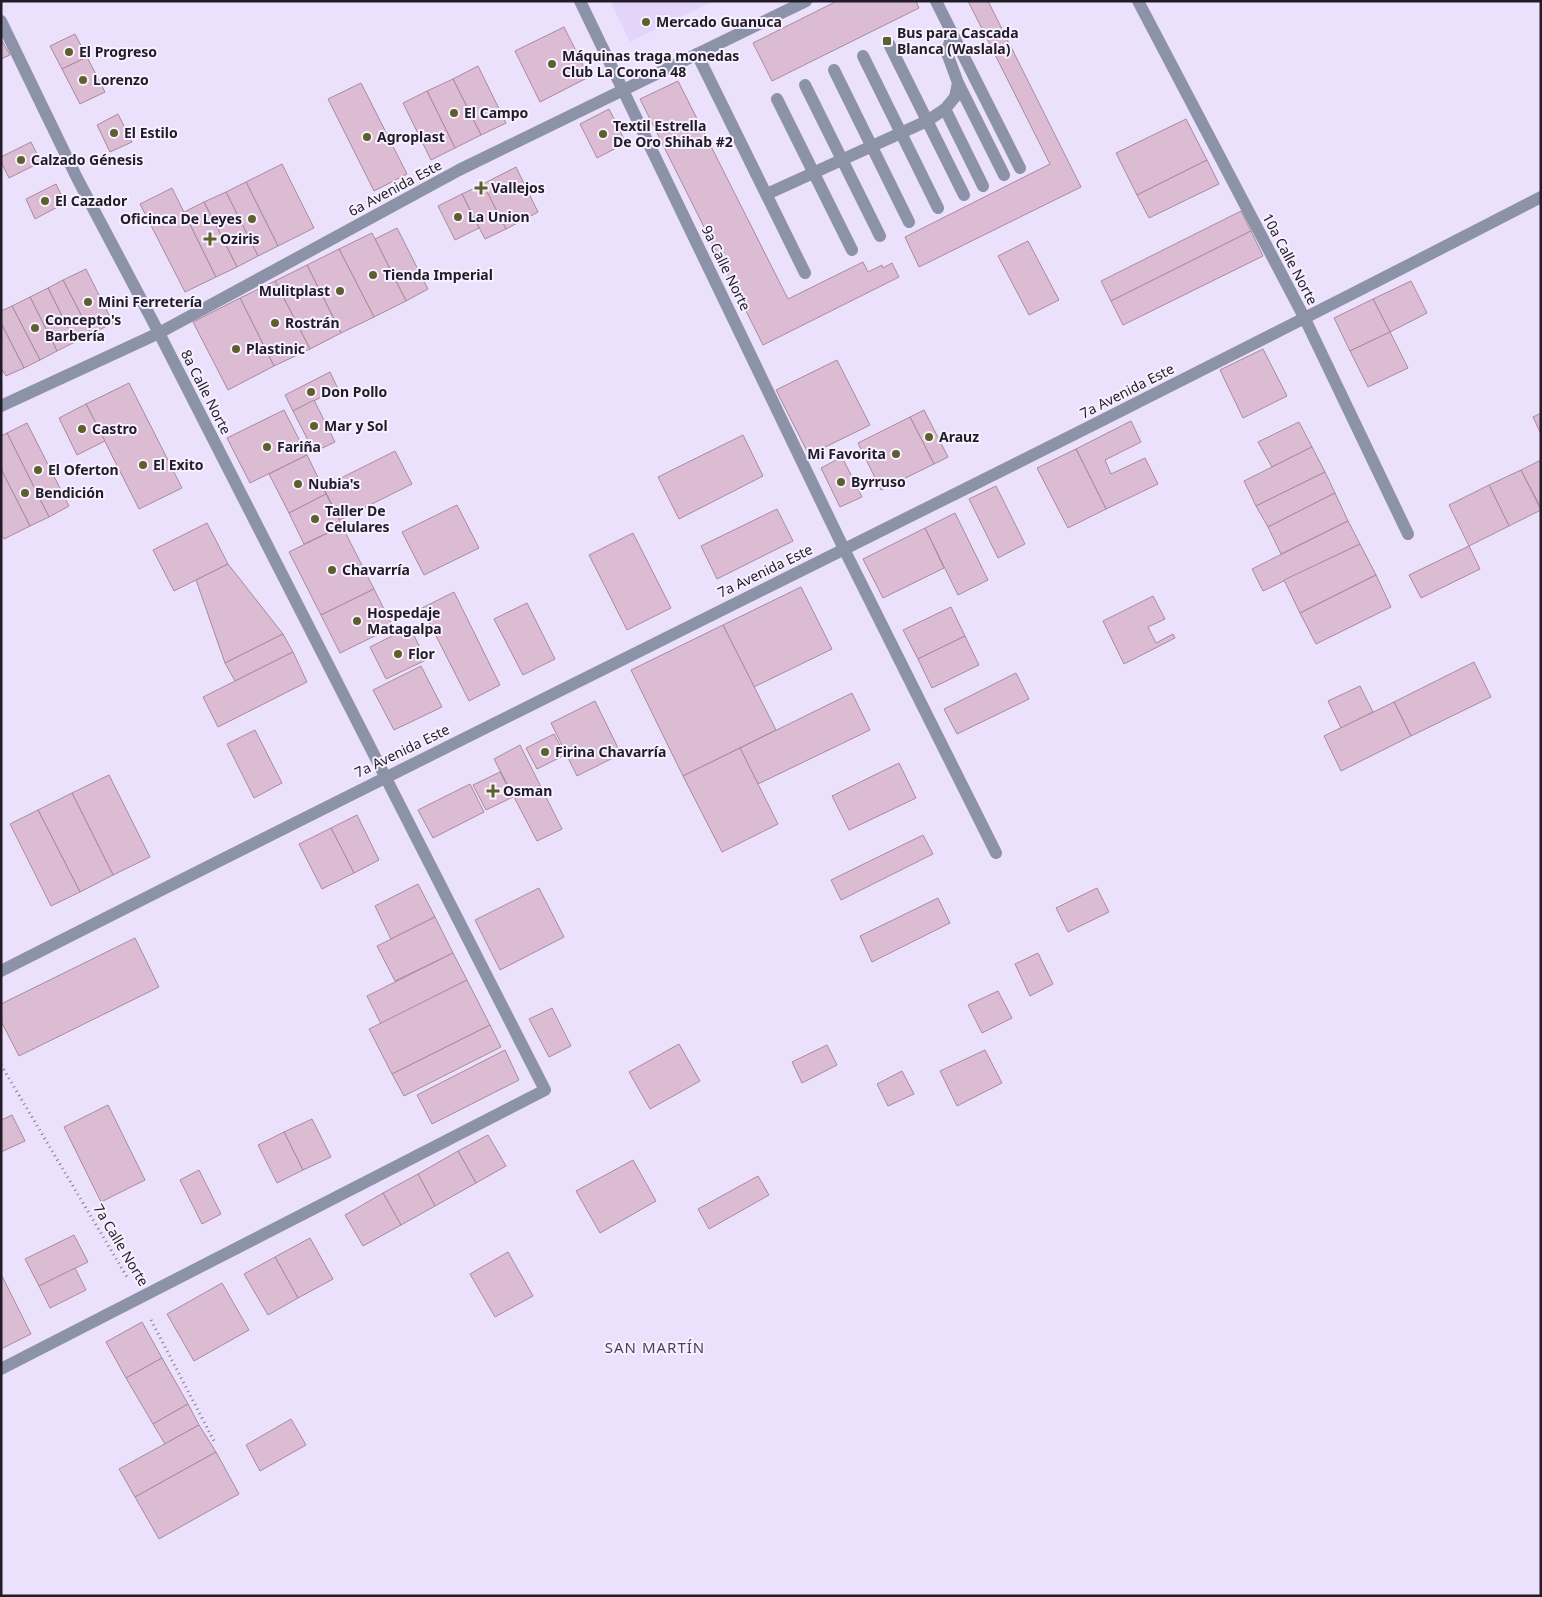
<svg xmlns="http://www.w3.org/2000/svg" width="1542" height="1597" font-family="'Noto Sans',sans-serif">
<rect width="100%" height="100%" fill="#ece1fc"/>
<polygon fill="#e4d4fc" points="610,1 714,1 630,42"/>
<g fill="#dcbcd2" stroke="#a88a9f">
<polygon points="837,1 916,1 919,8 772,81 753,43"/>
<polygon points="968,1 988,1 1081,187 919,267 905,237 1050,164"/>
<polygon points="564,27 589,77 540,102 515,51"/>
<polygon points="75,34 87,57 62,69 50,46"/>
<polygon points="1,39 10,55 1,59"/>
<polygon points="87,57 105,92 80,104 62,69"/>
<polygon points="478,66 506,123 481,135 453,79"/>
<polygon points="453,79 481,135 455,148 427,91"/>
<polygon points="678,81 788,299 863,262 868,272 882,265 883,268 892,263 899,277 763,345 640,99"/>
<polygon points="361,83 407,174 374,191 328,99"/>
<polygon points="427,91 455,148 431,160 403,103"/>
<polygon points="609,109 626,143 597,158 580,124"/>
<polygon points="118,114 132,142 110,152 97,125"/>
<polygon points="1186,119 1207,160 1137,195 1116,153"/>
<polygon points="31,142 41,162 9,178 1,162 1,157"/>
<polygon points="1207,160 1219,184 1149,218 1137,195"/>
<polygon points="282,164 314,228 278,246 246,182"/>
<polygon points="516,167 538,212 506,229 483,184"/>
<polygon points="246,182 278,246 258,256 226,192"/>
<polygon points="56,184 65,203 35,219 26,199"/>
<polygon points="483,184 506,229 485,239 462,194"/>
<polygon points="172,188 216,277 185,292 140,204"/>
<polygon points="226,192 258,256 237,267 204,202"/>
<polygon points="462,194 479,228 455,240 438,206"/>
<polygon points="204,202 237,267 216,277 184,212"/>
<polygon points="1241,211 1251,231 1111,301 1101,281"/>
<polygon points="397,228 428,289 406,301 375,239"/>
<polygon points="1251,231 1263,256 1123,325 1111,301"/>
<polygon points="372,233 406,301 374,317 339,249"/>
<polygon points="1028,241 1059,300 1029,315 998,256"/>
<polygon points="339,249 374,317 341,333 307,265"/>
<polygon points="307,265 341,333 310,349 275,281"/>
<polygon points="86,269 113,323 91,334 63,280"/>
<polygon points="63,280 91,334 75,342 48,288"/>
<polygon points="275,281 310,349 274,366 240,298"/>
<polygon points="1411,281 1427,313 1390,332 1373,299"/>
<polygon points="48,288 75,342 57,351 30,297"/>
<polygon points="30,297 57,351 40,360 12,306"/>
<polygon points="240,298 274,366 228,390 193,322"/>
<polygon points="1373,299 1390,332 1350,351 1334,318"/>
<polygon points="12,306 40,360 24,368 1,323 1,311"/>
<polygon points="1,323 24,368 6,376 1,368"/>
<polygon points="1390,332 1408,368 1368,387 1350,351"/>
<polygon points="1263,349 1287,396 1243,418 1220,370"/>
<polygon points="837,360 870,425 809,455 776,390"/>
<polygon points="330,372 338,389 293,411 285,395"/>
<polygon points="129,383 182,488 139,509 86,404"/>
<polygon points="314,400 335,442 314,452 293,411"/>
<polygon points="86,404 105,441 77,455 59,418"/>
<polygon points="284,410 307,455 250,483 227,438"/>
<polygon points="924,410 948,457 934,464 910,417"/>
<polygon points="1541,413 1541,434 1533,417"/>
<polygon points="910,417 934,464 881,490 858,443"/>
<polygon points="1131,421 1141,442 1105,460 1111,474 1145,458 1158,484 1106,509 1076,449"/>
<polygon points="1299,422 1312,447 1272,467 1258,442"/>
<polygon points="27,423 69,506 49,517 7,433"/>
<polygon points="7,433 49,517 30,526 1,469 1,436"/>
<polygon points="743,435 763,476 679,519 658,477"/>
<polygon points="1312,447 1325,472 1256,506 1244,481"/>
<polygon points="1076,449 1106,509 1068,528 1037,468"/>
<polygon points="395,451 412,484 340,520 323,487"/>
<polygon points="307,455 326,494 289,513 269,474"/>
<polygon points="842,457 862,497 840,507 821,468"/>
<polygon points="1541,460 1541,508 1521,470"/>
<polygon points="1,469 30,526 4,539 1,534"/>
<polygon points="1521,470 1541,510 1509,526 1489,485"/>
<polygon points="1325,472 1335,493 1268,527 1256,506"/>
<polygon points="1489,485 1509,526 1469,546 1449,505"/>
<polygon points="996,486 1025,544 998,558 969,499"/>
<polygon points="1335,493 1348,521 1281,554 1268,527"/>
<polygon points="326,494 342,526 304,544 289,513"/>
<polygon points="457,505 479,548 424,575 402,532"/>
<polygon points="777,509 793,541 717,579 701,546"/>
<polygon points="955,513 988,580 958,595 925,528"/>
<polygon points="1348,521 1360,544 1263,591 1252,569"/>
<polygon points="207,523 228,564 174,591 153,550"/>
<polygon points="342,526 374,589 321,615 289,552"/>
<polygon points="925,528 944,568 883,598 863,559"/>
<polygon points="633,533 671,608 627,630 589,555"/>
<polygon points="1360,544 1376,575 1300,613 1284,580"/>
<polygon points="1469,546 1480,569 1421,598 1409,575"/>
<polygon points="228,564 283,634 225,663 196,580"/>
<polygon points="1376,575 1391,607 1316,644 1300,613"/>
<polygon points="801,587 832,649 754,687 723,625"/>
<polygon points="374,589 393,627 340,653 321,615"/>
<polygon points="454,592 500,685 469,701 422,608"/>
<polygon points="1153,596 1165,619 1148,627 1156,643 1173,634 1175,638 1124,664 1103,621"/>
<polygon points="527,603 555,659 523,675 494,619"/>
<polygon points="951,607 965,636 918,659 903,630"/>
<polygon points="723,625 776,730 683,776 631,670"/>
<polygon points="410,627 426,660 386,679 370,647"/>
<polygon points="283,634 293,652 235,681 225,663"/>
<polygon points="965,636 979,665 932,688 918,659"/>
<polygon points="293,652 307,682 218,727 203,697"/>
<polygon points="1474,662 1491,697 1411,736 1394,702"/>
<polygon points="421,666 442,707 394,730 373,690"/>
<polygon points="1016,673 1029,699 957,734 944,709"/>
<polygon points="1360,686 1373,712 1341,728 1328,701"/>
<polygon points="852,693 870,730 758,784 740,748"/>
<polygon points="595,701 621,754 577,776 551,723"/>
<polygon points="1394,702 1411,736 1341,771 1324,736"/>
<polygon points="255,730 282,783 254,798 227,744"/>
<polygon points="554,734 565,755 537,769 526,748"/>
<polygon points="520,745 562,829 537,841 494,759"/>
<polygon points="740,748 778,824 722,852 683,776"/>
<polygon points="899,763 916,798 849,830 832,796"/>
<polygon points="500,772 513,797 486,810 473,785"/>
<polygon points="109,775 150,857 113,875 72,793"/>
<polygon points="470,784 484,812 433,838 418,810"/>
<polygon points="72,793 113,875 80,892 38,810"/>
<polygon points="38,810 80,892 51,906 10,824"/>
<polygon points="357,815 379,860 354,873 331,828"/>
<polygon points="331,828 354,873 322,889 299,844"/>
<polygon points="923,835 933,854 841,900 831,880"/>
<polygon points="418,884 435,917 391,939 375,906"/>
<polygon points="539,888 564,937 500,970 475,920"/>
<polygon points="1097,888 1109,912 1068,932 1056,908"/>
<polygon points="938,898 950,923 872,962 860,936"/>
<polygon points="435,917 453,953 395,981 377,946"/>
<polygon points="135,938 159,987 19,1056 1,1021 1,1004"/>
<polygon points="453,953 467,980 381,1024 367,996"/>
<polygon points="1038,953 1053,984 1030,996 1015,964"/>
<polygon points="467,980 490,1025 392,1074 369,1029"/>
<polygon points="998,991 1012,1018 982,1033 968,1005"/>
<polygon points="552,1008 571,1046 549,1057 529,1019"/>
<polygon points="490,1025 501,1047 404,1096 392,1074"/>
<polygon points="679,1044 700,1081 650,1109 629,1072"/>
<polygon points="827,1045 837,1065 802,1083 792,1062"/>
<polygon points="505,1050 519,1080 432,1124 417,1095"/>
<polygon points="985,1050 1002,1083 957,1106 940,1071"/>
<polygon points="902,1071 914,1094 888,1106 877,1084"/>
<polygon points="108,1105 145,1180 101,1202 64,1127"/>
<polygon points="12,1115 25,1141 1,1152 1,1120"/>
<polygon points="312,1119 331,1157 303,1170 284,1132"/>
<polygon points="284,1132 303,1170 277,1183 258,1145"/>
<polygon points="488,1135 506,1166 476,1183 458,1151"/>
<polygon points="458,1151 476,1183 435,1206 418,1174"/>
<polygon points="633,1160 656,1201 600,1233 576,1191"/>
<polygon points="199,1170 221,1214 202,1224 180,1180"/>
<polygon points="418,1174 435,1206 401,1225 383,1193"/>
<polygon points="758,1176 769,1195 709,1229 698,1209"/>
<polygon points="383,1193 401,1225 363,1246 345,1215"/>
<polygon points="74,1235 88,1262 39,1286 25,1259"/>
<polygon points="310,1238 333,1279 298,1298 275,1257"/>
<polygon points="508,1252 533,1296 495,1317 470,1274"/>
<polygon points="275,1257 298,1298 268,1315 244,1274"/>
<polygon points="75,1268 86,1290 50,1308 39,1286"/>
<polygon points="1,1274 31,1334 1,1349"/>
<polygon points="222,1283 249,1330 194,1361 167,1314"/>
<polygon points="142,1322 162,1358 126,1378 106,1342"/>
<polygon points="162,1358 188,1404 153,1424 126,1378"/>
<polygon points="188,1404 199,1425 165,1444 153,1424"/>
<polygon points="291,1419 306,1445 260,1471 246,1445"/>
<polygon points="199,1425 216,1452 135,1497 119,1469"/>
<polygon points="216,1452 239,1494 159,1539 135,1497"/>
</g>
<g fill="none" stroke-linecap="round" stroke-linejoin="round">
<g stroke="#817a8d" stroke-width="3" stroke-dasharray="1 4" stroke-linecap="butt">
<polyline points="1,1065 127,1277"/>
<polyline points="151,1320 214,1441"/>
</g>
<g stroke="#8c93a8" stroke-width="12">
<polyline points="952,33 1020,168"/>
<polyline points="889,44 964,195"/>
<polyline points="697,54 805,273"/>
<polyline points="863,56 938,208"/>
<polyline points="834,70 909,222"/>
<polyline points="958,83 1004,175"/>
<polyline points="805,85 880,236"/>
<polyline points="777,99 852,250"/>
<polyline points="945,109 983,186"/>
<polyline points="767,194 927,121 945,109 955,97 958,83 947,53 952,33 936,1"/>
</g>
<g stroke="#8c93a8" stroke-width="12">
<polyline points="580,1 844,549 996,853"/>
<polyline points="1138,1 1305,319 1408,534"/>
<path d="M1 971C513 711 1030 461 1541 197"/>
<polyline points="1,1369 545,1090 159,333"/>
</g>
<g stroke="#8c93a8" stroke-width="12">
<polyline points="1,21 77,178 159,333"/>
<polyline points="1,406 159,333 459,170 806,1"/>
</g>
</g>
<g fill="#5d5f2c" stroke="#f7f1ff" stroke-width="2">
<circle cx="646" cy="22" r="5"/>
<rect x="882" y="36" width="10" height="10" rx="2.5"/>
<circle cx="69" cy="52" r="5"/>
<circle cx="552" cy="64" r="5"/>
<circle cx="83" cy="80" r="5"/>
<circle cx="454" cy="113" r="5"/>
<circle cx="114" cy="133" r="5"/>
<circle cx="603" cy="134" r="5"/>
<circle cx="367" cy="137" r="5"/>
<circle cx="21" cy="160" r="5"/>
<path d="M478.5 180.5h5v5h5v5h-5v5h-5v-5h-5v-5h5z"/>
<circle cx="45" cy="201" r="5"/>
<circle cx="458" cy="217" r="5"/>
<circle cx="252" cy="219" r="5"/>
<path d="M207.5 231.5h5v5h5v5h-5v5h-5v-5h-5v-5h5z"/>
<circle cx="373" cy="275" r="5"/>
<circle cx="340" cy="291" r="5"/>
<circle cx="88" cy="302" r="5"/>
<circle cx="275" cy="323" r="5"/>
<circle cx="35" cy="328" r="5"/>
<circle cx="236" cy="349" r="5"/>
<circle cx="311" cy="392" r="5"/>
<circle cx="314" cy="426" r="5"/>
<circle cx="82" cy="429" r="5"/>
<circle cx="929" cy="437" r="5"/>
<circle cx="267" cy="447" r="5"/>
<circle cx="896" cy="454" r="5"/>
<circle cx="143" cy="465" r="5"/>
<circle cx="38" cy="470" r="5"/>
<circle cx="841" cy="482" r="5"/>
<circle cx="298" cy="484" r="5"/>
<circle cx="25" cy="493" r="5"/>
<circle cx="315" cy="519" r="5"/>
<circle cx="332" cy="570" r="5"/>
<circle cx="357" cy="621" r="5"/>
<circle cx="398" cy="654" r="5"/>
<circle cx="545" cy="752" r="5"/>
<path d="M490.5 783.5h5v5h5v5h-5v5h-5v-5h-5v-5h5z"/>
</g>
<g text-anchor="middle" stroke-width="4" stroke-linejoin="round" paint-order="stroke">
<g font-size="14" font-weight="bold" fill="#211c28" stroke="#f7f1ff" text-anchor="start">
<text x="656" y="27">Mercado Guanuca</text>
<text x="897" y="38">Bus para Cascada<tspan x="897" dy="16">Blanca (Waslala)</tspan></text>
<text x="79" y="57">El Progreso</text>
<text x="562" y="61">Máquinas traga monedas<tspan x="562" dy="16">Club La Corona 48</tspan></text>
<text x="93" y="85">Lorenzo</text>
<text x="464" y="118">El Campo</text>
<text x="613" y="131">Textil Estrella<tspan x="613" dy="16">De Oro Shihab #2</tspan></text>
<text x="124" y="138">El Estilo</text>
<text x="377" y="142">Agroplast</text>
<text x="31" y="165">Calzado Génesis</text>
<text x="491" y="193">Vallejos</text>
<text x="55" y="206">El Cazador</text>
<text x="468" y="222">La Union</text>
<text x="242" y="224" text-anchor="end">Oficinca De Leyes</text>
<text x="220" y="244">Oziris</text>
<text x="383" y="280">Tienda Imperial</text>
<text x="330" y="296" text-anchor="end">Mulitplast</text>
<text x="98" y="307">Mini Ferretería</text>
<text x="45" y="325">Concepto's<tspan x="45" dy="16">Barbería</tspan></text>
<text x="285" y="328">Rostrán</text>
<text x="246" y="354">Plastinic</text>
<text x="321" y="397">Don Pollo</text>
<text x="324" y="431">Mar y Sol</text>
<text x="92" y="434">Castro</text>
<text x="939" y="442">Arauz</text>
<text x="277" y="452">Fariña</text>
<text x="886" y="459" text-anchor="end">Mi Favorita</text>
<text x="153" y="470">El Exito</text>
<text x="48" y="475">El Oferton</text>
<text x="851" y="487">Byrruso</text>
<text x="308" y="489">Nubia's</text>
<text x="35" y="498">Bendición</text>
<text x="325" y="516">Taller De<tspan x="325" dy="16">Celulares</tspan></text>
<text x="342" y="575">Chavarría</text>
<text x="367" y="618">Hospedaje<tspan x="367" dy="16">Matagalpa</tspan></text>
<text x="408" y="659">Flor</text>
<text x="555" y="757">Firina Chavarría</text>
<text x="503" y="796">Osman</text>
</g>
<g font-size="14" fill="#211c28" stroke="#f7f1ff">
<text transform="translate(395 188) rotate(-28)" y="5">6a Avenida Este</text>
<text transform="translate(1290 259) rotate(62)" y="5">10a Calle Norte</text>
<text transform="translate(726 268) rotate(64)" y="5">9a Calle Norte</text>
<text transform="translate(1127 391) rotate(-27)" y="5">7a Avenida Este</text>
<text transform="translate(206 392) rotate(63)" y="5">8a Calle Norte</text>
<text transform="translate(765 571) rotate(-26)" y="5">7a Avenida Este</text>
<text transform="translate(402 751) rotate(-26)" y="5">7a Avenida Este</text>
<text transform="translate(121 1245) rotate(59)" y="5">7a Calle Norte</text>
</g>
<g font-size="15" letter-spacing="1" fill="#493e58" stroke="#f7f1ff">
<text x="655" y="1353">SAN MARTÍN</text>
</g>
</g>
<rect width="1542" height="1597" fill="none" stroke="#211c28" stroke-width="5"/>
</svg>
